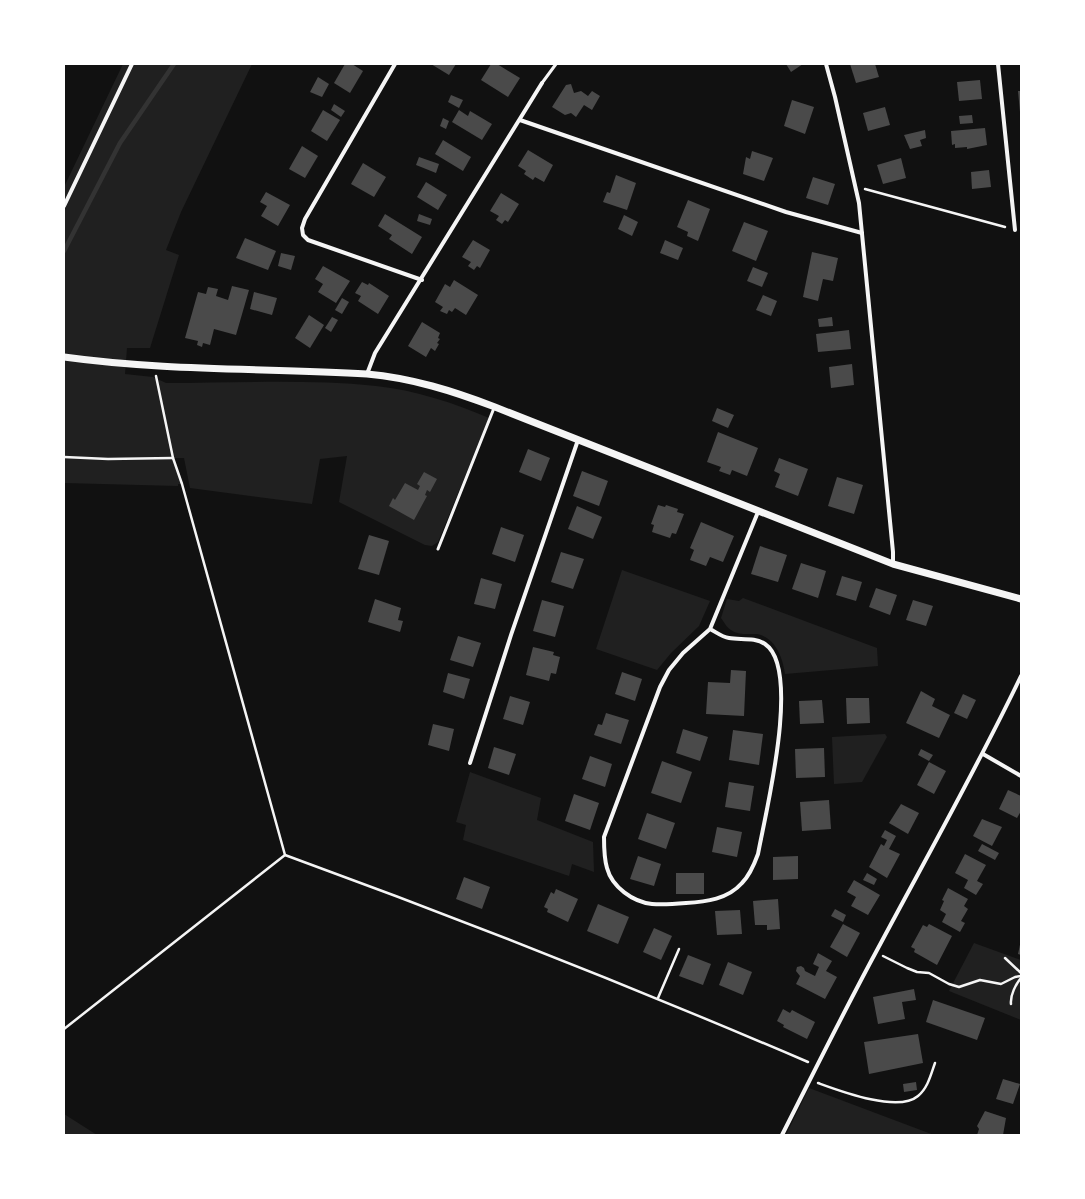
<svg xmlns="http://www.w3.org/2000/svg" width="1085" height="1199" font-family="'Varela Round',sans-serif">
<rect width="100%" height="100%" fill="#111"/>
<g fill="#202020">
<path d="M123 64H252L181 212 166 250 179 255 150 348H127L125 374 153 377 166 383C235 383 307 379 376 386 415 390 454 403 489 418L438 542 432 546 425 545 339 502 347 456 320 459 312 504 190 488 184 458H172L181 484H178V486L64 483V187Z"/>
<polygon points="622,570 710,601 699,626 671,653 657,670 596,649"/>
<path d="M743 598 877 648 878 666 785 674C783 658 775 636 756 634 747 634 738 635 731 630 727 628 724 622 721 618L727 599 739 601Z"/>
<polygon points="885,734 887,737 862,782 834,784 832,737"/>
<polygon points="470,772 541,798 537,820 593,842 594,872 572,864 569,876 463,840 466,825 456,822"/>
<polygon points="974,943 1021,960 1021,1020 949,991"/>
<polygon points="809,1088 934,1135 786,1135"/>
<polygon points="64,1114 97,1135 64,1135"/>
</g>
<g fill="none" stroke-linecap="round" stroke-linejoin="round">
<polyline stroke="#333" stroke-width="4.5" points="64,251 120,143 174,64"/>
</g>
<g fill="#4a4a4a">
<polygon points="345,64 352,64 363,71 350,93 334,83"/>
<polygon points="431,64 456,64 449,75"/>
<polygon points="491,64 497,64 520,78 508,97 481,80"/>
<polygon points="786,64 803,64 791,72"/>
<polygon points="850,64 875,64 879,77 856,83"/>
<polygon points="318,77 329,84 322,97 310,92"/>
<polygon points="980,80 982,99 959,101 957,82"/>
<polygon points="571,84 574,93 581,91 588,96 592,91 600,96 592,110 584,105 576,117 571,113 565,115 552,107 566,85"/>
<polygon points="1018,91 1021,91 1021,112 1020,112"/>
<polygon points="451,95 463,100 459,108 448,102"/>
<polygon points="792,100 814,107 805,134 784,126"/>
<polygon points="334,104 345,111 341,117 331,110"/>
<polygon points="885,107 890,125 868,131 863,113"/>
<polygon points="323,110 340,120 327,141 311,131"/>
<polygon points="459,110 468,116 470,111 492,124 482,140 452,122"/>
<polygon points="972,115 973,123 960,124 959,116"/>
<polygon points="443,118 449,121 446,129 440,126"/>
<polygon points="985,128 987,145 967,149 967,147 955,148 955,144 952,145 951,131"/>
<polygon points="925,130 926,138 920,140 922,146 910,149 904,135"/>
<polygon points="443,140 471,157 463,171 435,154"/>
<polygon points="302,146 318,156 305,178 289,169"/>
<polygon points="528,150 553,165 544,182 535,177 533,180 524,174 526,171 518,166"/>
<polygon points="752,151 773,158 764,181 743,174 746,157 750,159"/>
<polygon points="419,157 439,164 436,173 416,165"/>
<polygon points="901,158 906,178 883,184 877,165"/>
<polygon points="363,163 386,177 374,197 351,184"/>
<polygon points="989,170 991,187 972,189 971,172"/>
<polygon points="616,175 636,183 627,210 603,202 607,192 610,193"/>
<polygon points="813,177 835,184 828,205 806,198"/>
<polygon points="426,182 447,195 438,210 417,197"/>
<polygon points="266,192 290,205 278,226 261,216 267,206 260,202"/>
<polygon points="501,193 519,204 508,222 505,220 502,224 496,220 499,216 490,211"/>
<polygon points="688,200 710,209 698,241 687,236 688,232 677,227"/>
<polygon points="385,214 422,237 412,254 389,239 392,235 378,226"/>
<polygon points="419,214 432,219 430,225 417,221"/>
<polygon points="624,215 638,222 632,236 618,229"/>
<polygon points="744,222 768,231 756,261 732,251"/>
<polygon points="245,238 276,251 268,270 236,258"/>
<polygon points="473,240 490,250 480,268 477,266 474,270 468,266 471,262 462,257"/>
<polygon points="665,240 683,248 678,260 660,253"/>
<polygon points="812,252 838,258 833,281 823,279 818,301 803,297"/>
<polygon points="281,253 295,256 291,270 278,266"/>
<polygon points="323,266 350,281 336,303 318,292 323,284 315,279"/>
<polygon points="753,267 768,273 762,287 747,281"/>
<polygon points="454,280 478,295 466,315 455,308 452,312 449,310 447,314 440,311 443,307 435,302 445,284 450,287"/>
<polygon points="362,282 368,285 369,283 389,296 378,314 358,301 361,296 355,293"/>
<polygon points="232,286 249,290 236,335 214,329 210,345 203,343 202,347 197,345 198,341 185,338 198,292 206,294 208,287 218,289 216,296 228,300"/>
<polygon points="254,292 277,298 272,315 250,309"/>
<polygon points="763,295 777,301 771,316 756,310"/>
<polygon points="342,298 349,302 342,314 335,310"/>
<polygon points="309,315 324,325 310,348 295,338"/>
<polygon points="332,317 338,320 331,332 325,328"/>
<polygon points="832,317 833,326 819,327 818,319"/>
<polygon points="422,322 440,333 438,338 440,339 437,343 439,344 435,351 431,348 426,357 408,346"/>
<polygon points="849,330 851,349 818,352 816,334"/>
<polygon points="852,364 854,385 831,388 829,367"/>
<polygon points="717,408 734,415 728,428 712,421"/>
<polygon points="718,432 758,448 747,476 732,470 730,475 719,471 721,467 707,462"/>
<polygon points="528,449 550,458 541,481 519,472"/>
<polygon points="779,458 808,469 798,496 775,487 780,474 774,471"/>
<polygon points="582,471 608,481 599,506 573,496"/>
<polygon points="424,472 437,479 430,492 427,490 425,495 427,496 414,520 389,506 393,498 395,500 405,483 418,490 420,486 417,484"/>
<polygon points="837,477 863,485 854,514 828,506"/>
<polygon points="658,505 665,507 666,505 678,509 677,512 684,514 676,534 672,533 670,538 652,532 654,525 651,524"/>
<polygon points="577,506 602,517 593,539 568,529"/>
<polygon points="701,522 734,536 723,562 710,557 706,566 690,560 694,550 690,548"/>
<polygon points="501,527 524,535 515,562 492,554"/>
<polygon points="369,535 389,541 379,575 358,569"/>
<polygon points="760,546 787,555 778,582 751,574"/>
<polygon points="561,552 584,559 573,589 551,582"/>
<polygon points="801,563 826,571 818,598 792,589"/>
<polygon points="842,576 862,582 856,601 836,595"/>
<polygon points="481,578 502,584 495,609 474,604"/>
<polygon points="876,588 897,595 890,615 869,607"/>
<polygon points="375,599 401,608 398,620 403,621 400,632 368,622"/>
<polygon points="542,600 564,606 555,637 533,631"/>
<polygon points="913,600 933,606 926,626 906,620"/>
<polygon points="458,636 481,643 473,667 450,660"/>
<polygon points="533,647 554,652 553,655 560,657 556,674 551,673 549,681 526,675"/>
<polygon points="731,670 746,671 744,716 706,714 708,682 730,683"/>
<polygon points="622,672 642,679 635,701 615,694"/>
<polygon points="448,673 470,679 464,699 443,692"/>
<polygon points="921,691 935,699 932,706 950,715 939,738 906,723"/>
<polygon points="963,694 976,700 967,719 954,713"/>
<polygon points="510,696 530,702 523,725 503,719"/>
<polygon points="846,698 869,698 870,723 847,724"/>
<polygon points="822,700 824,723 800,724 799,701"/>
<polygon points="606,713 629,720 621,744 594,735 598,724 602,725"/>
<polygon points="433,724 454,729 449,751 428,745"/>
<polygon points="683,729 708,737 700,761 676,753"/>
<polygon points="733,730 763,734 759,765 729,760"/>
<polygon points="494,747 516,754 509,775 488,768"/>
<polygon points="824,748 825,777 796,778 795,749"/>
<polygon points="921,749 933,755 929,761 918,755"/>
<polygon points="590,756 612,764 605,787 582,779"/>
<polygon points="662,761 692,772 681,803 651,793"/>
<polygon points="929,762 946,771 934,794 917,785"/>
<polygon points="729,782 754,786 750,811 725,807"/>
<polygon points="1008,790 1021,796 1021,811 1017,818 999,809"/>
<polygon points="574,794 599,803 590,830 565,821"/>
<polygon points="829,800 831,829 802,831 800,802"/>
<polygon points="901,804 919,813 908,834 889,823"/>
<polygon points="647,813 675,823 666,849 638,839"/>
<polygon points="982,819 1002,827 992,846 973,836"/>
<polygon points="717,827 742,832 737,857 712,852"/>
<polygon points="885,830 896,836 889,849 900,854 887,878 869,867 881,844 884,846 887,840 881,837"/>
<polygon points="982,844 999,853 995,860 978,851"/>
<polygon points="965,854 986,865 977,881 983,884 976,895 964,888 968,880 955,873"/>
<polygon points="638,856 661,864 654,886 630,879"/>
<polygon points="798,856 798,879 773,880 773,857"/>
<rect x="676" y="873" width="28" height="21"/>
<polygon points="867,873 877,879 874,885 863,880"/>
<polygon points="464,877 490,887 482,909 456,899"/>
<polygon points="854,880 880,895 868,915 851,906 856,897 847,892"/>
<polygon points="948,888 968,899 964,906 968,909 961,921 965,923 960,932 942,922 946,914 940,910 944,901 942,900"/>
<polygon points="556,889 578,899 568,922 547,912 548,909 544,907 551,892 554,894"/>
<polygon points="778,899 780,929 767,930 767,925 755,925 753,901"/>
<polygon points="598,904 629,917 618,944 587,931"/>
<polygon points="835,909 846,915 843,922 831,916"/>
<polygon points="740,910 742,934 717,935 715,911"/>
<polygon points="843,924 860,933 847,957 830,947"/>
<polygon points="929,924 952,936 937,965 914,952 915,949 911,947 923,925 927,927"/>
<polygon points="654,928 672,936 661,960 643,952"/>
<polygon points="1021,940 1021,955 1018,954"/>
<polygon points="818,953 832,961 826,971 837,977 825,999 796,984 800,976 796,971 797,967 801,966 804,968 805,971 815,976 819,967 813,964"/>
<polygon points="688,955 711,964 703,985 679,976"/>
<polygon points="728,962 752,972 743,995 719,985"/>
<polygon points="914,989 916,1000 902,1002 905,1019 878,1024 873,997"/>
<polygon points="933,1000 985,1018 977,1040 926,1022"/>
<polygon points="783,1009 790,1013 792,1010 815,1022 807,1039 783,1027 784,1025 777,1021"/>
<polygon points="918,1034 923,1063 869,1074 864,1042"/>
<polygon points="1003,1079 1020,1084 1013,1104 996,1099"/>
<polygon points="916,1082 917,1090 904,1092 903,1084"/>
<polygon points="985,1111 1006,1118 1003,1135 977,1135 979,1129 977,1126"/>
</g>
<g fill="none" stroke-linecap="round" stroke-linejoin="round">
<g stroke="#f5f5f5" stroke-width="2.5">
<polyline points="865,189 1005,227"/>
<path d="M156 376 173 458 182 484 285 855C461 919 635 988 808 1062"/>
<polyline points="64,457 108,459 173,458"/>
<polyline points="883,956 907,968 917,972 929,973 949,984 959,987 980,980 1001,984 1015,977 1021,976"/>
<polyline points="1005,958 1021,973"/>
<polyline points="658,998 679,949"/>
<path d="M1011 1004C1010 995 1016 984 1021 978"/>
<polyline points="64,1029 285,855"/>
<path d="M818 1083C840 1091 898 1113 918 1096 928 1088 931 1074 935 1063"/>
</g>
<g stroke="#f5f5f5" stroke-width="3">
<polyline points="542,83 556,64"/>
<polyline points="438,549 494,408"/>
</g>
<g stroke="#f5f5f5" stroke-width="4">
<polyline points="395,64 305,219 302,228 303,235 308,240 422,280"/>
<polyline points="826,64 835,97 859,203 893,552 893,564"/>
<polyline points="998,64 1015,230"/>
<polyline points="520,120 786,212 862,233"/>
<polyline points="64,206 132,64"/>
<polyline points="367,374 375,353 542,83"/>
<path d="M710 629C716 632 722 637 729 638 740 640 755 637 765 644 802 669 765 815 758 854 754 865 750 875 742 883 728 899 706 902 686 903 675 904 663 905 652 904 633 902 612 887 607 868 604 858 604 848 604 837L660 687 669 670 683 653 710 629 758 512"/>
<polyline points="983,754 1021,776"/>
<polyline points="470,763 511,635 578,440"/>
<path d="M782 1135C813 1074 843 1013 876 952 925 860 976 770 1021 676"/>
</g>
<path stroke="#f5f5f5" stroke-width="7" d="M64 357C165 371 266 368 367 374 412 378 453 391 495 407L893 564 1021 599"/>
</g>
<rect width="1085" height="1199" fill="none" stroke="#ffffff" stroke-width="130"/>
</svg>
